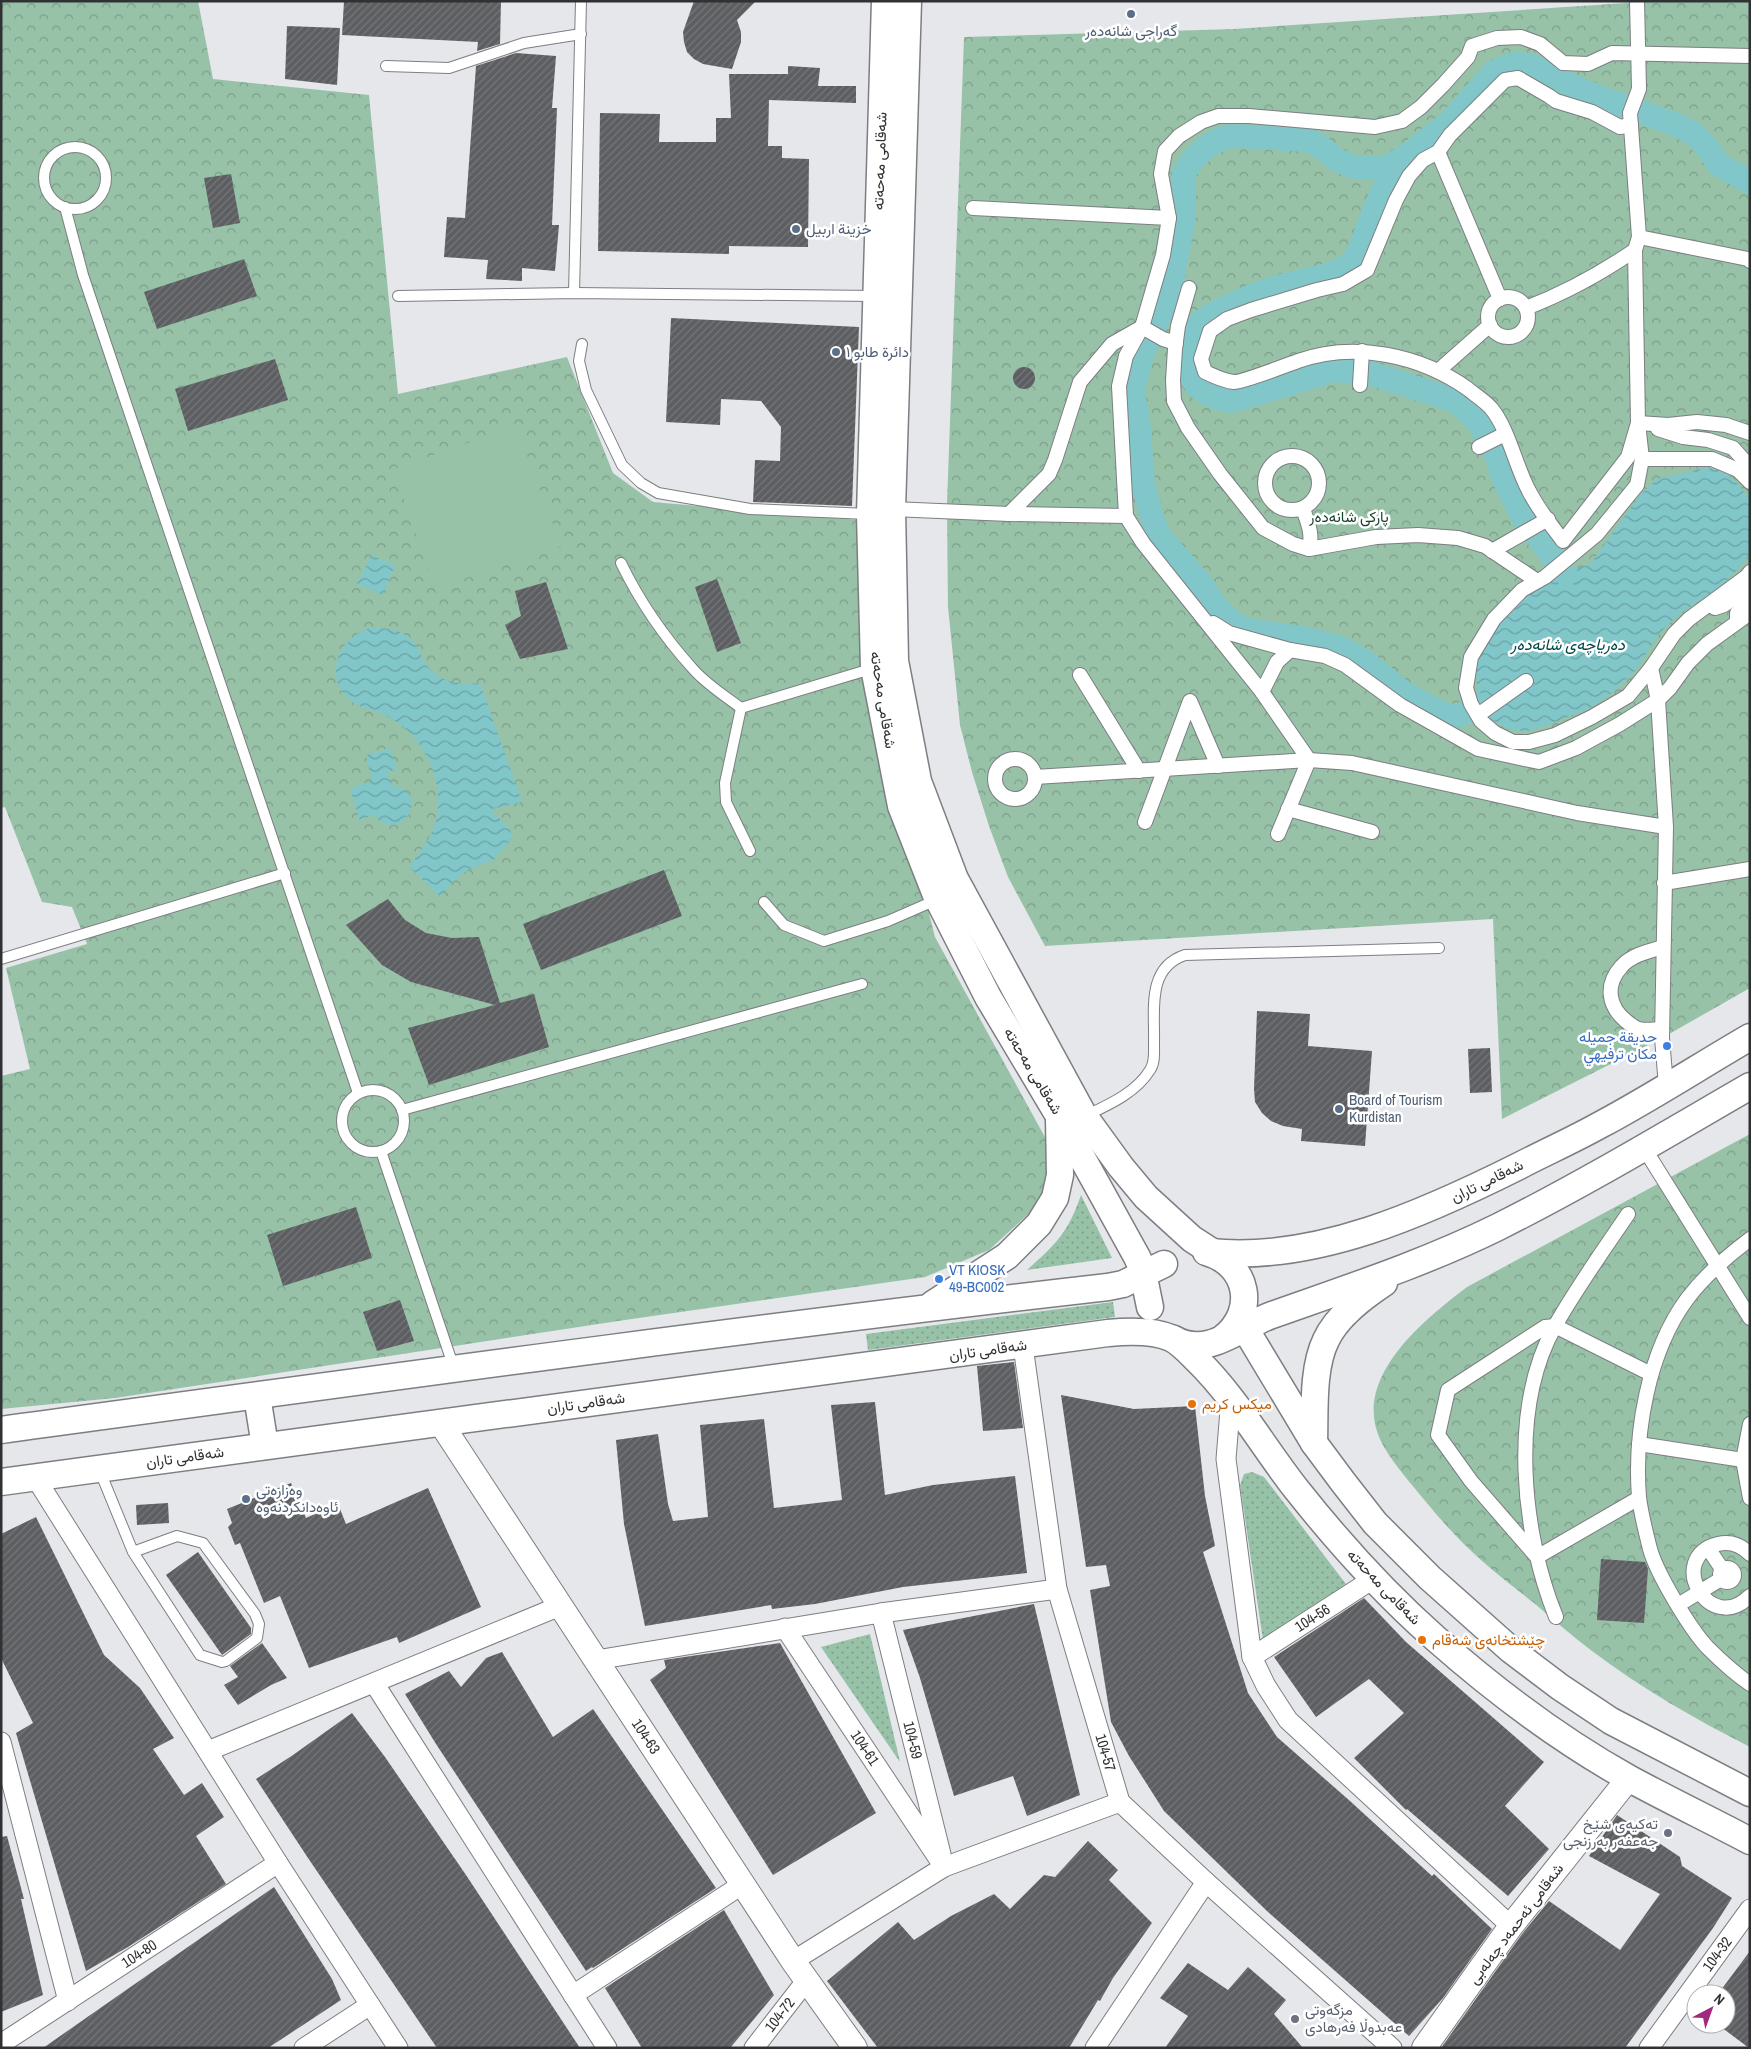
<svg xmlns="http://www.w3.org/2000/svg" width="1751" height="2049" font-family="'Archivo Narrow',Vazirmatn,sans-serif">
<defs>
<pattern id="grass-dots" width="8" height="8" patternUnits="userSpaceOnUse" patternTransform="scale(1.25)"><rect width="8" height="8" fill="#97c2a7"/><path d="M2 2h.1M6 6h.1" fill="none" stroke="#7c9e89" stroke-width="1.8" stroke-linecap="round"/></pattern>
<pattern id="park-crowns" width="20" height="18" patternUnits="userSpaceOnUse" patternTransform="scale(1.25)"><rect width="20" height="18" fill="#97c2a7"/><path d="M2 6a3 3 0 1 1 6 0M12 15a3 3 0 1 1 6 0" fill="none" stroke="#7c9e89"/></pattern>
<pattern id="water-waves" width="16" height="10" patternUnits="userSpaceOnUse" patternTransform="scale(1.25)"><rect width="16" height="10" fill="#81c7c9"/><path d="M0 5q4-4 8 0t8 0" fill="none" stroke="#6aa2a4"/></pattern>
<pattern id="building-hatch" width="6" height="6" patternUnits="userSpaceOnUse" patternTransform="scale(1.25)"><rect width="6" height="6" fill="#5c5e61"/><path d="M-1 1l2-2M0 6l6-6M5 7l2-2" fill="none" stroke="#757779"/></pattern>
</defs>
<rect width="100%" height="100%" fill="#e5e7eb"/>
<g fill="url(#grass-dots)">
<path d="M1081 1195 1112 1258 1027 1270C1056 1244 1068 1233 1081 1195Z"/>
<polygon points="1113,1302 1115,1317 868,1350 866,1334"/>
<polygon points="1252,1472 1264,1477 1346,1584 1263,1640 1240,1485 1244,1474"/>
<polygon points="870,1634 900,1762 821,1647"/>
</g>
<g fill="url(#park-crowns)">
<polygon points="1,1 198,1 213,79 369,95 398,394 567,357 613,473 653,502 858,520 872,688 935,937 1046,1139 1052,1174 1035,1208 989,1250 925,1277 618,1321 115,1398 1,1409 1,1076 30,1069 6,968 87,944 72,907 42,902 5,807 1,808"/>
<polygon points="1657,1 1750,1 1750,988 1662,1038 1502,1119 1493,919 1045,946 1008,877 989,826 972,772 960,725 948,607 947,504 964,37 1234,29"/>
<path d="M1750 1134V1747C1695 1719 1641 1688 1592 1651 1572 1636 1553 1619 1534 1603 1516 1589 1498 1575 1481 1560 1456 1538 1433 1511 1412 1485 1397 1466 1376 1443 1374 1417 1369 1364 1429 1316 1467 1287Z"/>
</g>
<polygon fill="#97c2a7" points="516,426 561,546 434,589 394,469"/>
<g fill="url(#water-waves)">
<polygon points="1705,468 1717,469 1729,476 1739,485 1750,500 1750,554 1739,568 1721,586 1678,615 1658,635 1635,671 1613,692 1590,708 1548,725 1527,731 1509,730 1491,719 1481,705 1478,693 1476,677 1478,661 1483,641 1513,604 1547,581 1591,563 1640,495 1657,479"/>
<polygon points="371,555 395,565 383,595 357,584"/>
<path d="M371 628C386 627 403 630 414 642 419 649 422 659 427 666 441 683 460 685 480 683L522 802 492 809 493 813C502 821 509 824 512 836 507 849 499 850 494 860 471 867 455 875 441 897L409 867C419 853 431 839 436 821 445 782 426 740 392 719 378 710 360 710 348 698 322 674 341 636 371 628Z"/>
<path d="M390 748 397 769 388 772 392 785C397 787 403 788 407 792 418 803 409 823 393 825 385 825 378 819 372 815L360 821 350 788 372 781 366 755Z"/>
</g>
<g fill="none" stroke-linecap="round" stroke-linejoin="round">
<g stroke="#81c7c9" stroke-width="24">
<path d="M1396 162C1387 182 1377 203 1369 224 1364 237 1362 252 1352 262 1335 278 1306 279 1285 285 1263 291 1202 313 1191 332 1189 336 1189 343 1188 347 1185 358 1187 370 1193 380 1202 394 1215 398 1231 401L1335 370 1370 373 1456 401 1478 422 1496 454 1502 475 1523 518 1566 574"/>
<polyline points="1481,705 1458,716 1445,715 1404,693 1361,659 1341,648 1308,639 1251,631 1235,625 1215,605 1202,585 1160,537 1152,518 1143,483 1138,418 1133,394 1135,380 1142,355 1163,308 1172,281 1184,215 1184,173 1193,159 1208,146 1222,138 1233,136 1308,140 1322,148 1337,160 1356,168 1387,167 1405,157 1451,121 1494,72 1513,64 1530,65 1583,91 1674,124 1693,133 1710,151 1719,165 1750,182"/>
</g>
</g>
<g fill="url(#building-hatch)">
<polygon points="344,1 501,1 500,44 477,51 478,42 342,35"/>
<polygon points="694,1 756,1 737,20 741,32 741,42 732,69 703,64 694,59 687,52 684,42 683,32"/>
<polygon points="287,26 340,28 337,85 285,79"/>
<polygon points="516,53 556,56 552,108 557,108 552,225 559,225 555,271 522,268 522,281 486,279 488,260 444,257 447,217 465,218 476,66"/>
<polygon points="788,66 820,68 818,86 856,86 856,103 769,100 768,146 782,146 782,158 809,159 808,247 729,246 729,254 598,251 600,113 660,114 659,142 716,142 716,118 731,118 729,74 788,74"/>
<polygon points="231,174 240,223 213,228 204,178"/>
<polygon points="244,259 257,296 157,329 144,292"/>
<polygon points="671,318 859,327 852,506 753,502 755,460 780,461 781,427 761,401 721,399 720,425 666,422"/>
<polygon points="275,359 288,400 188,431 175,389"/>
<circle cx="1024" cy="378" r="11"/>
<polygon points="717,579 741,643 717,652 695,587"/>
<polygon points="546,582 568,649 520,659 505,625 521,616 515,591"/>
<polygon points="664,870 682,916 541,970 523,924"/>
<polygon points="388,899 405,920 426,933 452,938 479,937 500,1003 534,994 549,1047 429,1085 408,1028 495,1005 411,982 382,965 346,925"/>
<polygon points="1257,1011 1310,1014 1308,1046 1372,1051 1365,1146 1301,1141 1302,1129 1283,1126 1271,1121 1262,1113 1255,1102 1254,1089"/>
<polygon points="1490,1048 1492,1092 1470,1093 1468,1049"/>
<polygon points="356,1207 372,1258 283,1286 267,1235"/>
<polygon points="400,1300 414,1341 377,1351 363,1312"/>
<polygon points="1014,1362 1023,1428 983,1431 977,1366"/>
<polygon points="1061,1395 1134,1409 1195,1406 1205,1496 1215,1546 1203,1552 1248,1693 1277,1737 1350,1801 1432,1876 1434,1874 1492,1929 1443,1998 1409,2036 1268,1912 1164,1811 1129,1756 1111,1722 1090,1590 1110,1586 1106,1565 1086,1567"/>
<polygon points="875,1402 885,1495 933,1485 1015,1476 1027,1573 903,1587 815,1604 772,1609 771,1605 645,1626 624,1524 616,1440 658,1434 668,1504 673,1521 708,1517 700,1425 764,1419 774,1508 842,1500 831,1405"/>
<polygon points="291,1483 306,1518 338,1504 346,1524 428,1488 481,1607 399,1643 397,1637 309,1668 280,1596 264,1603 240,1543 235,1545 228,1527 232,1523 227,1509"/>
<polygon points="168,1503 169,1523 137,1525 136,1505"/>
<polygon points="36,1517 104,1655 140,1688 174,1738 153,1749 184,1795 202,1783 224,1817 196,1836 226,1884 128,1947 86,1971 16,1733 33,1723 1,1658 1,1534"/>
<polygon points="198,1552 251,1628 251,1634 222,1655 166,1575"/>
<polygon points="1601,1559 1645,1562 1648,1569 1644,1623 1597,1620"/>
<polygon points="1364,1598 1406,1642 1544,1762 1505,1806 1549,1849 1508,1896 1407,1809 1406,1810 1354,1758 1404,1713 1369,1679 1316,1717 1274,1657"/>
<polygon points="1034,1604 1080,1795 1027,1816 1013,1776 954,1796 920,1678 903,1630"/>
<polygon points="262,1643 287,1678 271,1685 238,1705 224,1685 238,1677 230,1666"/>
<polygon points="780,1643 876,1813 773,1875 650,1680 666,1668 664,1660"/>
<polygon points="502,1652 553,1737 593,1709 716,1888 593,1968 592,1967 586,1971 436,1744 405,1694 449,1671 461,1687 486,1658"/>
<polygon points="352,1713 385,1757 466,1875 580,2048 437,2048 308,1858 256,1779 293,1755"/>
<polygon points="1617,1815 1680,1857 1682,1866 1732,1898 1713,1928 1625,2048 1441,2048 1522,1934 1549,1901 1620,1950 1660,1894 1589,1856"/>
<polygon points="7,1836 24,1899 21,1899 43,1995 1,2012 1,1837"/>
<polygon points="1088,1841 1118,1870 1109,1880 1152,1923 1113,1978 1100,2001 1098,2000 1069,2048 878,2048 827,1981 898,1922 914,1940 951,1916 994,1894 1010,1909 1044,1875 1055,1877"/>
<polygon points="274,1887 332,1979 341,2000 268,2048 43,2048"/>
<polygon points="724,1910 774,1995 730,2048 642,2048 605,1988"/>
<polygon points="1750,1951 1750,2048 1749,2048 1717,2024 1726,2024 1726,1994 1718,1994"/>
<polygon points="1188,1963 1228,1990 1248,1967 1286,2000 1274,2014 1303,2048 1165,2048 1188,2016 1160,1998"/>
</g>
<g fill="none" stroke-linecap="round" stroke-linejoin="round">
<g stroke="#7c7e82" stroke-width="12">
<g id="service">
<polyline points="386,66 449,68 524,43 581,34"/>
<circle cx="75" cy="178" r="31"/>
<polyline points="65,207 83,275 358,1093"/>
<polyline points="574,293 581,1"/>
<polyline points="398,296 574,293 876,296"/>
<polyline points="582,344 579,361 586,390 622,465 641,483 658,493 750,509 869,514"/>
<path d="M621 563C639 600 665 638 693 669 706 684 725 696 741 708L725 783 726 802 750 851"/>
<polyline points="741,708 874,668"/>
<polyline points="764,902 784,925 824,941 888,921 927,904 936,896"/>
<polyline points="1,959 285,873"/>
<circle cx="373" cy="1121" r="31"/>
<polyline points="402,1110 862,984"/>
<path d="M1085 1116C1108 1105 1136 1093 1150 1070 1155 1063 1154 1053 1154 1044 1155 1011 1146 968 1185 955L1439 948"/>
<polyline points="381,1151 454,1368"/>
<polyline points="99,1469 133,1552 200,1655 222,1662 226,1661 257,1638 259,1624 255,1614 203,1543 177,1536 133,1552"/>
</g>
</g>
<g stroke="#7c7e82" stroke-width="16">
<g id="pedestrian">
<polyline points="1637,1 1639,89 1630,113 1639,237 1635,250 1638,423 1642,459 1637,485 1597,534 1545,577 1522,590 1494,619 1471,657 1466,688 1471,704 1481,721 1495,733 1513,742 1529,742 1555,735 1592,717 1628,696 1651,668 1674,634 1689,619 1746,577 1750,572"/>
<path d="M1631 125 1620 127 1592 112 1556 101 1549 96 1518 78 1505 80 1450 135 1438 152 1423 160 1409 176 1396 200 1367 270 1343 284 1317 290 1251 310 1227 319 1210 331 1201 359 1205 372C1214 376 1223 381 1234 382 1243 382 1287 365 1298 361 1354 341 1420 355 1468 389 1475 395 1485 401 1491 408 1509 430 1515 465 1529 491 1538 509 1551 525 1563 541L1628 457 1638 423 1668 425 1697 422 1726 425 1750 433"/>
<polyline points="1438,152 1500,299"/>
<polyline points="973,208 1169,218"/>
<polyline points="1639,237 1748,259 1750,261"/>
<polyline points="1189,288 1178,326 1175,349 1173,380 1174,401 1188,428 1220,474 1263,528 1293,544 1309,549 1376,537 1418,535 1458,538 1485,546 1537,581"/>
<circle cx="1508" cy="317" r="20"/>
<path d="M1526 308C1565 293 1600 274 1635 250"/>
<polyline points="1438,371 1490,325"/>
<polyline points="1360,385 1362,351"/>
<polyline points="1658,429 1683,437 1708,440 1733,448 1750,467"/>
<polyline points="1479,447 1505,434"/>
<circle cx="1292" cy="483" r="27"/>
<polyline points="1642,459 1712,459 1738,470 1750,482"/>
<polyline points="892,509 1009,514 1126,516"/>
<path d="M1303 509C1308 523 1313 534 1309 549"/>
<polyline points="1009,514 1049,474 1055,460 1080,382 1112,344 1142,327 1163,339 1176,343"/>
<polyline points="1492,551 1548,519"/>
<polyline points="1715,608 1724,605 1750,587"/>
<polyline points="1737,622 1737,613 1750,599"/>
<polyline points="1213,623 1229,633 1290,650 1325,656 1345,665 1400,705 1478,749 1539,762 1576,748 1620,724 1658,700 1670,688 1688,663 1707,644 1750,613"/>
<polyline points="1651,668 1658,700 1666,827 1662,1038 1666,1086"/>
<polyline points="1080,675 1139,771"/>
<polyline points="1262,692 1277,662 1290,650"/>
<polyline points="1478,715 1526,681"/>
<circle cx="1015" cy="779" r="20"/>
<polyline points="1035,777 1309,760 1352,763 1577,813 1666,827"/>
<polyline points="1288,809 1372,832"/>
<polyline points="1145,822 1190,701 1218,766"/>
<polyline points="1278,834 1309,760 1262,692 1143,543 1126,516 1119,386 1126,356 1142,327 1163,255 1169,218 1161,174 1165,151 1179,136 1201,122 1218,116 1249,116 1375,127 1402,121 1421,107 1443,85 1468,57 1472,46 1497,38 1521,37 1540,44 1563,63 1588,64 1612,53 1750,56"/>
<polyline points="1664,883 1750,869"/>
<path d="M1662 1029C1655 1029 1646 1031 1639 1029 1634 1028 1630 1024 1626 1021 1608 1006 1605 985 1621 967 1631 955 1649 951 1663 947"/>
<polyline points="1644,1148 1750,1318"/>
<path d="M1750 1239C1726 1257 1705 1275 1687 1299 1648 1352 1634 1433 1639 1497 1641 1514 1646 1533 1650 1549 1657 1574 1689 1627 1707 1647 1720 1660 1734 1673 1750 1684"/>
<polyline points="1750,1424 1743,1460 1750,1498"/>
<polyline points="1639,1444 1743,1460"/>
<polyline points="1639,1498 1537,1557 1471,1481 1438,1435 1448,1390 1545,1327 1555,1326 1651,1374"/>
<polyline points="1708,1548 1722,1569"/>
<path d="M1750 1554C1741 1545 1730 1541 1718 1544 1665 1557 1709 1637 1750 1596"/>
<circle cx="1727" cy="1575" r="7"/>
<polyline points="1678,1605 1721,1579"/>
<path d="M1556 1617C1522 1533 1509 1408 1555 1326 1577 1287 1603 1251 1628 1214"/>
</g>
</g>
<g stroke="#7c7e82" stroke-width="21">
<g id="minor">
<path id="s1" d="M1023 1346 1057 1589 1120 1802 1206 1882 1392 2048"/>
<polyline points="1231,1398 1226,1459 1252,1657 1266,1686 1288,1720 1511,1926"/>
<polyline points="35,1477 278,1863 398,2048"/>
<path id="s2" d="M881 1613 941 1854"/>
<path id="s3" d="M785 1628 944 1867"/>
<path id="s4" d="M1252 1657 1373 1579"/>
<polyline points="596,1660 881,1613 1057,1589"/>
<polyline points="374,1683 607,2048"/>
<polyline points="1,1742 68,2001"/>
<polyline points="208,1751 560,1606"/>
<polyline points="793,1961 944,1867 1120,1802"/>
<polyline points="573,1995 743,1884"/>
<path id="s5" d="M1 2044 278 1863"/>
<polyline points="304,2048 370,2005"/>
<path id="s6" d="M754 2048 806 1981"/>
<polyline points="1095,2048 1206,1882"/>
<path id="s7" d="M1649 2048 1750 1909"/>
</g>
</g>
<g stroke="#7c7e82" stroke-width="26">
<g id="tertiary">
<path id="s8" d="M440 1422 793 1961 855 2048"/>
<polyline points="1424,2048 1511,1926 1629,1778"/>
</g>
</g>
<g stroke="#7c7e82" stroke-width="29">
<g id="secondary">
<polyline points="885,1 870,514 874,668 901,806 936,895 988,997 1059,1116 1137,1257 1142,1268 1150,1307"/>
<polyline points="908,1 892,509 895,661 918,781 955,879 1084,1116 1121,1167 1146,1197 1192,1239 1223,1259"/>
<path d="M1206 1252C1249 1264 1257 1312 1223 1338"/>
<path d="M1210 1252C1315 1263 1427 1212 1519 1166 1546 1152 1573 1140 1600 1125 1651 1098 1700 1066 1750 1037"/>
<polyline points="933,1304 1007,1256 1039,1224 1055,1198 1060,1175 1059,1119"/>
<polyline points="1244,1311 1246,1327 1252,1340 1314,1443 1343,1482 1375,1523 1430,1578 1511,1650 1560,1687 1611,1721 1750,1793"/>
<path d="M1174 1339C1207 1359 1241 1326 1272 1315 1348 1288 1425 1263 1498 1227 1584 1184 1667 1134 1750 1086"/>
<polyline points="257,1396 265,1446"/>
<path d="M1 1430C370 1380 739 1329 1108 1287L1123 1284 1164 1264"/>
<path d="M1314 1443C1315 1412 1312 1368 1326 1340 1337 1316 1363 1297 1384 1283"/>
<path d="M1 1482 1108 1333C1128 1331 1153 1330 1171 1338 1180 1342 1189 1352 1197 1360 1236 1398 1263 1447 1297 1490 1339 1543 1384 1593 1435 1638 1495 1691 1560 1740 1630 1779 1669 1800 1710 1820 1750 1841"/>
</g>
</g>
<use href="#service" stroke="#fff" stroke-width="10"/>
<use href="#pedestrian" stroke="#fff" stroke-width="14"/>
<use href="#minor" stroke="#fff" stroke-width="19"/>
<use href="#tertiary" stroke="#fff" stroke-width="24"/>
<use href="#secondary" stroke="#fff" stroke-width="26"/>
</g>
<g fill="#5c6f8a" stroke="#fff" stroke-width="2">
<circle cx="1131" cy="14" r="5"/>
<circle cx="796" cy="229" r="5"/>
<circle cx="836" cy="352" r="5"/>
<circle cx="1339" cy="1109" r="5"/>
<circle cx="246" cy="1499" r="5"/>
</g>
<g fill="#3f7fe0" stroke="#fff" stroke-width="2">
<circle cx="1667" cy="1046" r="5"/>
<circle cx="939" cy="1279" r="5"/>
</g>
<g fill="#e8710a" stroke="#fff" stroke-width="2">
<circle cx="1192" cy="1404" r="5"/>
<circle cx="1422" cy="1640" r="5"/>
</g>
<g fill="#6b7280" stroke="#fff" stroke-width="2">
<circle cx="1668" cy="1833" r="5"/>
<circle cx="1295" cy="2019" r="5"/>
</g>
<g text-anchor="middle" stroke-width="5" stroke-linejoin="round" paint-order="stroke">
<g font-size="15" fill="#4e5e75" stroke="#fff" text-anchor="start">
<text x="1131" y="36" text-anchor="middle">گەراجی شانەدەر</text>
<text x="806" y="234">خزينة اربيل</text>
<text x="846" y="357">دائرة طابو ١</text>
<text x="1349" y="1105">Board of Tourism<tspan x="1349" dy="17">Kurdistan</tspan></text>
<text x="256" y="1495">وەزارەتی<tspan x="256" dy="17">ئاوەدانکردنەوە</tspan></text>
</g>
<g font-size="15" fill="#303132" stroke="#fff">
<text transform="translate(880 161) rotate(-88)" y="5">شەقامی مەحەتە</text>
<text transform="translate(883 700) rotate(81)" y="5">شەقامی مەحەتە</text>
<text transform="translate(1033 1071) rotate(59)" y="5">شەقامی مەحەتە</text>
<text transform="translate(1487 1181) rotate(-26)" y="5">شەقامی تاران</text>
<text transform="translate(988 1350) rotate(-8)" y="5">شەقامی تاران</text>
<text transform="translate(586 1403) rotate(-8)" y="5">شەقامی تاران</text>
<text transform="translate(185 1457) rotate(-8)" y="5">شەقامی تاران</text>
<text transform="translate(1384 1587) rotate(46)" y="5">شەقامی مەحەتە</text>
<text dy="5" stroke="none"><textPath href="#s4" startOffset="72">104-56</textPath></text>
<text dy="5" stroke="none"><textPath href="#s8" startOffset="376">104-63</textPath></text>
<text dy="5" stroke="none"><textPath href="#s2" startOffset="131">104-59</textPath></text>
<text dy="5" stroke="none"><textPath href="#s3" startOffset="144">104-61</textPath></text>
<text dy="5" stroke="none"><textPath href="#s1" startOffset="416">104-57</textPath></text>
<text transform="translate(1516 1924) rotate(-53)" y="5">شەقامی ئەحمەد چەلەبی</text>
<text dy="5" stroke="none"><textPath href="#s5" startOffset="165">104-80</textPath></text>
<text dy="5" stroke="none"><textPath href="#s7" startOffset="116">104-32</textPath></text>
<text dy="5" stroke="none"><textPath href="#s6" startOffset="42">104-72</textPath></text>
</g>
<g font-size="15" fill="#143e28" stroke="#fff">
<text x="1349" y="522">پارکی شانەدەر</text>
</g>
<g font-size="15" fill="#366cbe" stroke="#fff" text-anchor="end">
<text x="1657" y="1042">حديقة جميله<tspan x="1657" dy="17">مكان ترفيهي</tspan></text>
<text x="949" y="1275" text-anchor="start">VT KIOSK<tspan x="949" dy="17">49-BC002</tspan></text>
</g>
<g font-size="15" fill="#c56008" stroke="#fff" text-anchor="start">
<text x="1202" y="1409">ميكس كريم</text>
<text x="1432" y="1645">چێشتخانەی شەقام</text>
</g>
<g font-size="15" fill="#5b616d" stroke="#fff" text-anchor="end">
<text x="1658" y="1829">تەکیەی شێخ<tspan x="1658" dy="17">جەعفەر بەرزنجی</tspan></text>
<text x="1305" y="2015" text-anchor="start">مزگەوتی<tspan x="1305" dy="17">عەبدوڵا فەرهادی</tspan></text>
</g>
<g font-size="16" font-style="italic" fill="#024748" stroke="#fff">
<text x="1568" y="650">دەریاچەی شانەدەر</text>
</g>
</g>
<rect width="1751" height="2049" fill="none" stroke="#303132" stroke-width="5"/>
<g transform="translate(1711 2009) rotate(41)"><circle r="24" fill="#ffffff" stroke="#acadad"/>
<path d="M0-4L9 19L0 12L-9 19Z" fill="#a3297f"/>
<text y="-8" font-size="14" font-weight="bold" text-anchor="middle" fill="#303132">N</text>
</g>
</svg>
